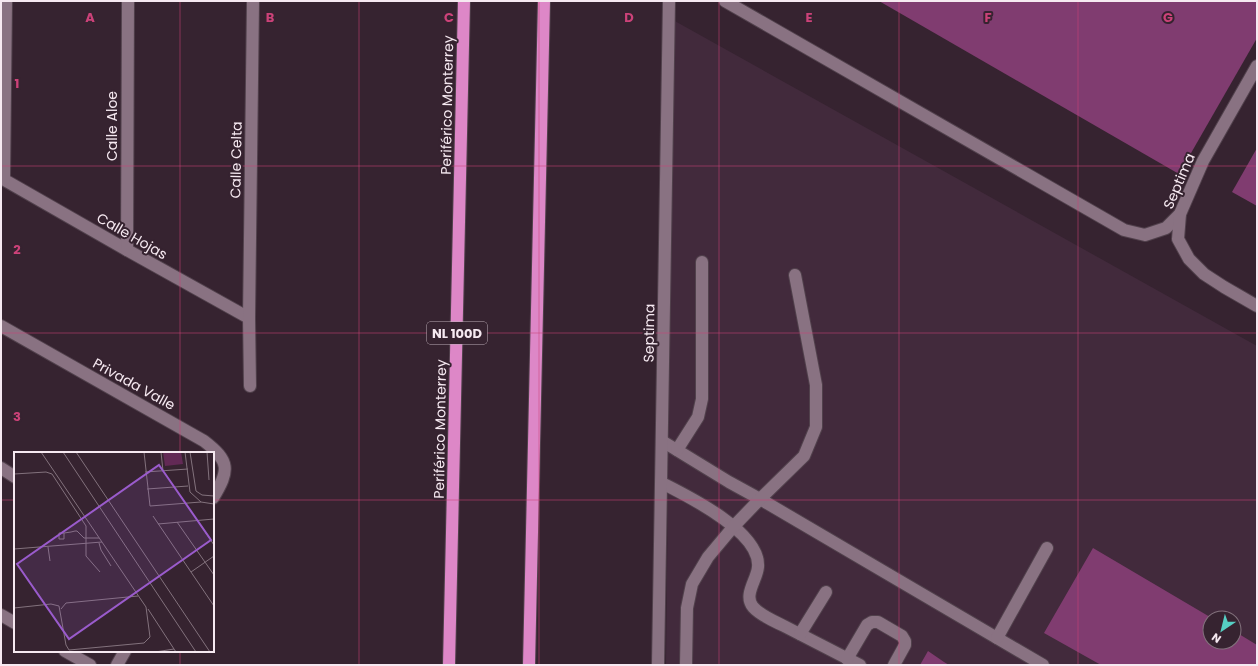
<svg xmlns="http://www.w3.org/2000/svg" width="1258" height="666" font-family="Poppins,sans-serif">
<rect width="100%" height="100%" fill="#362330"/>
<path fill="#422a3c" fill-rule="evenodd" d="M673 20 1257 346V665H666ZM1210 618H1234V642H1210Z"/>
<g fill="#803c70">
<polygon points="879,1 1257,1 1257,38 1179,174"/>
<polygon points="1257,148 1257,206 1232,192"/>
<polygon points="1093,548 1210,617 1210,642 1234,642 1234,631 1257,645 1257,665 1101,665 1044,633"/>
<polygon points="928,651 944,662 949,665 920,665"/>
</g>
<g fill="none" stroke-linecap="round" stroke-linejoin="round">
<g stroke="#51414c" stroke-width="14">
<g id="minor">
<polyline points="725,1 1124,230 1145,235 1166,228 1180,214"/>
<polyline points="1257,66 1203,161 1180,214 1178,239 1189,259 1204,274 1224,287 1257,306"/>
<polyline points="1,178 127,250 249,318"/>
<polyline points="4,179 6,1"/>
<polyline points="127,250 128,1"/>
<path d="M1 326 204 441C230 461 230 470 213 498"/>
<polyline points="250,386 249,318 253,1"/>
<polyline points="662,441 729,482 760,499 1043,665"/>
<polyline points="677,450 698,417 702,399 702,262"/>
<polyline points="1,468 15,477"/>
<path d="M662 483C688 496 761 532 758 567 757 580 743 595 753 607 761 616 774 621 784 626 809 639 835 652 860 665"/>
<polyline points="1,615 15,623"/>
<polyline points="800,634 826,592"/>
<polyline points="997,638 1047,548"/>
<polyline points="65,651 90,665"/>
<polyline points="847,659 867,625 872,622 878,622 902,636 905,641 905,645 894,665"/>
<polyline points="117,665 125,651"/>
<polyline points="658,665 669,1"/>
<polyline points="686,665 687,608 692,584 708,557 734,526 760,499 804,456 816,427 816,385 795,275"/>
</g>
</g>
<g stroke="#51414c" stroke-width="14">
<g id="highway">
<polyline points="449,665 464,1"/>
<polyline points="529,665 544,1"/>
</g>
</g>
<use href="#minor" stroke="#897282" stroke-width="12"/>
<use href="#highway" stroke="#dd87c7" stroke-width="12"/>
</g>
<path fill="none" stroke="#cc4279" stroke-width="1" stroke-opacity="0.55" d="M180 1V453M359 1V665M539 1V665M719 1V665M899 1V665M1078 1V665M1 166H1257M1 333H1257M1 500H15M213 500H1257M180 651V665"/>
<g text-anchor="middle" stroke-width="4" stroke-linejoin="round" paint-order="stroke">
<rect fill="#362330" stroke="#bcaeb7" stroke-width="1" x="427" y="322" width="60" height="22" rx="3"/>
<g font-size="13" font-weight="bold" fill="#f6e9f1">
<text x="457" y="338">NL 100D</text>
</g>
<g font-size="14" fill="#f6e9f1" stroke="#362330">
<text transform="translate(447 105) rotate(-89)" y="5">Periférico Monterrey</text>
<text transform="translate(112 126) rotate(-90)" y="5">Calle Aloe</text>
<text transform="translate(236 160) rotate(-89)" y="5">Calle Celta</text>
<text transform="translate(1179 181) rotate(-67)" y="5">Septima</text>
<text transform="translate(132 236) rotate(30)" y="5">Calle Hojas</text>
<text transform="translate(649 333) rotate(-89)" y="5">Septima</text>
<text transform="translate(134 384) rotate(29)" y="5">Privada Valle</text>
<text transform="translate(440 429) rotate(-89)" y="5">Periférico Monterrey</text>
</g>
</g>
<g transform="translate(14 452)">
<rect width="200" height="200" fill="#362330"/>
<path d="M149 0H167L169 12 151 14Z" fill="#622955"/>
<path fill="none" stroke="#83727d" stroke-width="1" d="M49 0 182 200M62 0 196 200M130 0 136 54 187 50M147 0 149 19M171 0 176 40 187 50 200 52M176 0 182 39 188 43 200 44M193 0 195 28M131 20 174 17M0 22 32 20 38 22 72 74V104L86 120M133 37 174 34M139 64 200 154M183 68 200 93M163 70 200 123M144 72 200 67M50 81V87H45V81H50L57 80 61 79H63L70 86H85M85 91 87 98 97 114M34 95 36 109M0 97 88 90M177 120 200 104M0 156 37 152 45 154 52 193 55 198 130 191 136 185 132 155 27 0M47 157 52 151 124 144M134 157 160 197M141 200 160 197 162 200"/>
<path fill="#9a5bcc" fill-opacity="0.15" stroke="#9a5bcc" stroke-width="2" d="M145 13 197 88 55 187 3 112Z"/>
<rect width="200" height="200" fill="none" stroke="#f6e9f1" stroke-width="2"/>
</g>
<g font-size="13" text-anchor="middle" font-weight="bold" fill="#cc4279" stroke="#362330" stroke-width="4" stroke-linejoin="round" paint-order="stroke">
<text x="90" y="22">A</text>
<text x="270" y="22">B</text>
<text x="449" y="22">C</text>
<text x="629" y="22">D</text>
<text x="809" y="22">E</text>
<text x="988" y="22">F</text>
<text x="1168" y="22">G</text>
<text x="17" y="88">1</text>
<text x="17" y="254">2</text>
<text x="17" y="421">3</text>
</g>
<rect width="1258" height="666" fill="none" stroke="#f6e9f1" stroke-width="4"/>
<g transform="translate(1222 630) rotate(215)"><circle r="19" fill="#362330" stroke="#83727d"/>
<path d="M0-3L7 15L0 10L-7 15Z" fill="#56cec3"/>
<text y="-6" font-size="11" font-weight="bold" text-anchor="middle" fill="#f6e9f1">N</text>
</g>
</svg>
